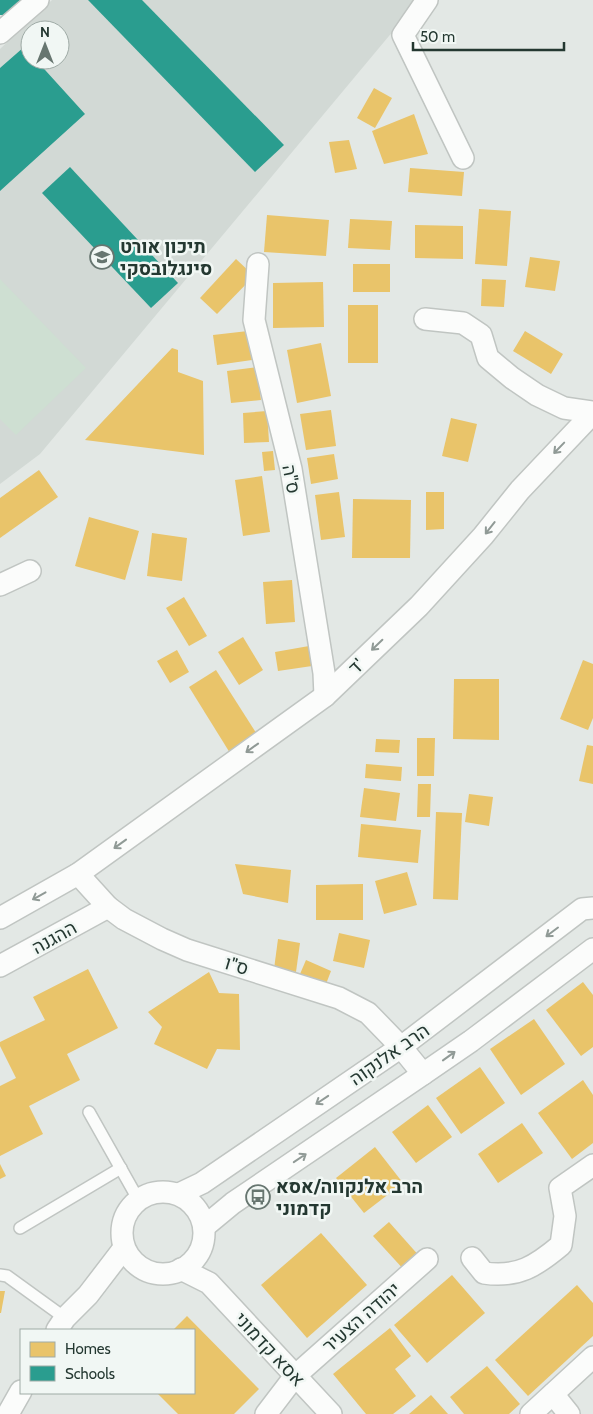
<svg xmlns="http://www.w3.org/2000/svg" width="593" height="1414" font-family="Cabin,Heebo,sans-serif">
<rect width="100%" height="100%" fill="#e3e8e5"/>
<path fill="#d2d9d5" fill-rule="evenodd" d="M52 0H419L40 454 0 484V49ZM30 30H60V60H30Z"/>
<polygon fill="#cedfd2" points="0,279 86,368 16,435 0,419"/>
<g fill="#e9c46a">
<polygon points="374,88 392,98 375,128 357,118"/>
<polygon points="414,114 428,154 384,164 372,131"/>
<polygon points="349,140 357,169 335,173 329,142"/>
<polygon points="410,168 464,172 462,196 408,192"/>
<polygon points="479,209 511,211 507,266 475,264"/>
<polygon points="267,215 329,220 326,256 264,252"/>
<polygon points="350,219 392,221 390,250 348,248"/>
<polygon points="415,225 463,226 463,259 415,258"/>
<polygon points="530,257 560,261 555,291 525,287"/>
<polygon points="236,259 254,276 217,314 200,298"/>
<rect x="353" y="264" width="37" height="28"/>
<polygon points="482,279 506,280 504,307 481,306"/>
<polygon points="323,282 324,327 273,328 273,283"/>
<rect x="348" y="305" width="30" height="58"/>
<polygon points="248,331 252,360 217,365 213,335"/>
<polygon points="525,331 563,354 551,374 513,351"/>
<polygon points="321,343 331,396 297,403 287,350"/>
<polygon points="172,348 178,350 178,372 203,381 204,455 85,440"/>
<polygon points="257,367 261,400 231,403 227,371"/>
<polygon points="331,410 336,446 306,450 300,414"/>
<polygon points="267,411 269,442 244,443 243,413"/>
<polygon points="451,418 477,424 468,462 442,456"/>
<polygon points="273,451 275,470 264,471 262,452"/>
<polygon points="334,454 338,479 311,484 307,458"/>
<polygon points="39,470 58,497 0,538 0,498"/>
<polygon points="262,476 270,532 243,536 235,480"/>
<polygon points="339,492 345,537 321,540 315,495"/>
<polygon points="426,492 444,492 444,529 426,530"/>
<polygon points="353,499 411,500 410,558 352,558"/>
<polygon points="89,517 139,531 125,580 75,566"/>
<polygon points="152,533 187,538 182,581 147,576"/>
<polygon points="292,580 295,622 266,624 263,582"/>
<polygon points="184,597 207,636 189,646 166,608"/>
<polygon points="243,637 263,670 239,685 218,652"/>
<polygon points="309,646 312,666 278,671 275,652"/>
<polygon points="177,650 189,672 170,683 157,661"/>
<polygon points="583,660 593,664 593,718 588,730 560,719"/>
<polygon points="216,670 258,736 230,753 189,687"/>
<polygon points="454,679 499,679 499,740 453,739"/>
<polygon points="417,738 435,738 434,776 417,776"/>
<polygon points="376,739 400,740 399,753 375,752"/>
<polygon points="587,745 593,746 593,784 579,781"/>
<polygon points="366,764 402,767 401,781 365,778"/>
<polygon points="418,784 431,784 430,817 417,817"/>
<polygon points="364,788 400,793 396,821 360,817"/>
<polygon points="469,794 493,797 489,826 465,822"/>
<polygon points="436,812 462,813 458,900 433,899"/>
<polygon points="361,824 421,830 418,863 358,857"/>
<polygon points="235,864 291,870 288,903 243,894"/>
<polygon points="407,872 417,905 384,914 375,881"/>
<polygon points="363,884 363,920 316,920 316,885"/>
<polygon points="339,933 370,940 364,968 333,961"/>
<polygon points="278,939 300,943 296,972 274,969"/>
<polygon points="306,960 331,971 326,984 300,974"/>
<polygon points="88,969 118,1028 67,1054 80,1080 29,1106 43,1134 0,1156 0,1086 16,1078 0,1046 0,1042 45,1020 33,997"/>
<polygon points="209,972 219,993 239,994 240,1050 217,1049 207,1069 154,1044 162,1027 148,1012"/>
<polygon points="583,982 593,995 593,1047 581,1056 546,1010"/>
<polygon points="534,1019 565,1064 521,1095 490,1049"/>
<polygon points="480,1067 505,1103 461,1134 436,1098"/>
<polygon points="583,1080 593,1095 593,1143 572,1159 538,1113"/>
<polygon points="428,1105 452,1137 416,1163 392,1132"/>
<polygon points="522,1123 543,1153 498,1183 478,1154"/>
<polygon points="375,1147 403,1183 364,1213 336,1178"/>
<polygon points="0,1164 6,1176 0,1179"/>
<polygon points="389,1222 421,1258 406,1272 373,1236"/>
<polygon points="321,1233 367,1285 307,1338 261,1285"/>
<polygon points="452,1275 485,1313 427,1363 394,1325"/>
<polygon points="577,1285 593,1303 593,1336 528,1396 495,1360"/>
<polygon points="0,1291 5,1291 1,1313 0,1313"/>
<polygon points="187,1316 259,1389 234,1414 178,1414 157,1393 194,1393 194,1330 173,1330"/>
<polygon points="390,1328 411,1356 395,1369 416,1396 393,1414 366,1414 333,1374"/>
<polygon points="487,1366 520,1404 509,1414 464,1414 450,1397"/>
<polygon points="431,1395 448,1414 409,1414"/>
</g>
<g fill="#2a9d8f">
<rect x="0" y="0" width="21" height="15"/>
<polygon points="88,0 142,0 284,145 255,172"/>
<polygon points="24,47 30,54 30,60 36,60 85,114 0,191 0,68"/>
<polygon points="70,167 178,283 151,308 42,193"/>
</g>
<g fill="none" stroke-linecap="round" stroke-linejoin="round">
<g stroke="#c0c5c2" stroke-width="14">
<g id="lane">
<polyline points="89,1112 138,1199"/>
<polyline points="20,1228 121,1168"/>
<polyline points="0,1275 7,1276 65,1318"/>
</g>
</g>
<g stroke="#c0c5c2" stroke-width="24">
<g id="street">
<polyline points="427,0 403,35 463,158"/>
<polyline points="0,33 38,0"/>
<polyline points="258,264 254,320 291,469 324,673 325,696"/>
<polyline points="425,319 463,323 481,335 488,358 512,378 537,395 564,408 593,412"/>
<polyline points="0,585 30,571"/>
<polyline points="78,874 108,907 124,919 162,939 187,950 339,998 368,1013 401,1047 423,1074"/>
<polyline points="0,918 78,874 325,696 419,606 483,536 520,490 593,413"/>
<polyline points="0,966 108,907"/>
<circle cx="163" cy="1233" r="41"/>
<polyline points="179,1194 202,1183 401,1047 582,909 593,908"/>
<polyline points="204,1227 233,1203 423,1074 471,1041 593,949"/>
<path d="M472 1258 484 1273C518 1278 536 1266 561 1245L565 1216 560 1188 593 1165"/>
<polyline points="181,1269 209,1283 331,1414"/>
<polyline points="57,1330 65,1318 88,1295 124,1248"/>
<polyline points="553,1394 569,1414"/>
<polyline points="8,1414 21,1391"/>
<polyline points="266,1414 295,1376 427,1259"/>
<polyline points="531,1414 593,1357"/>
</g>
</g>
<use href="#lane" stroke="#fbfcfb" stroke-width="11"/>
<use href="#street" stroke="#fbfcfb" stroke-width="21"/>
</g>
<defs><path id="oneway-shaft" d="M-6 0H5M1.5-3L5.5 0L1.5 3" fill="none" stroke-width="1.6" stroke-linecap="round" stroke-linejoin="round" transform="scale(1.25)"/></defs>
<g stroke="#909a96">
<use href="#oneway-shaft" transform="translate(559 448) rotate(134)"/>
<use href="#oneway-shaft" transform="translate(490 528) rotate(128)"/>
<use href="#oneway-shaft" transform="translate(377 645) rotate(136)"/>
<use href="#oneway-shaft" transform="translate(252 748) rotate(144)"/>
<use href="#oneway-shaft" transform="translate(120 844) rotate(144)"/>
<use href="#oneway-shaft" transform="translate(39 896) rotate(151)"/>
<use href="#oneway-shaft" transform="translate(552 932) rotate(143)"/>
<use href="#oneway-shaft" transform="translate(449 1056) rotate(-36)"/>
<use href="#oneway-shaft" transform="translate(322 1100) rotate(146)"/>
<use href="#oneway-shaft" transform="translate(300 1158) rotate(-34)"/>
</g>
<defs>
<g id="school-ring" transform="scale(1.25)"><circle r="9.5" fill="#f1f7f4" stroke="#677670" stroke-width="1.5"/><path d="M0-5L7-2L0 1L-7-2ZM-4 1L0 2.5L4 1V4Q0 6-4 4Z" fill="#677670"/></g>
<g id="bus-ring" transform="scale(1.25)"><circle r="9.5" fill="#f1f7f4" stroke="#677670" stroke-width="1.5"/><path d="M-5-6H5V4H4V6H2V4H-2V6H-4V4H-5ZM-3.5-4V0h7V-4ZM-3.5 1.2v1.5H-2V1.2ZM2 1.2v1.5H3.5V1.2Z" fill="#677670"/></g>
</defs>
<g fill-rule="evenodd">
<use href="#school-ring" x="102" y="257"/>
<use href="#bus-ring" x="258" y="1197"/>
</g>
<g text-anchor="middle" stroke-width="5" stroke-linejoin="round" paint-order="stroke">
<g font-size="19" font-weight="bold" fill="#243831" stroke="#f1f7f4" text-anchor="start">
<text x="120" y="253">תיכון אורט<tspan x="120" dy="22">סינגלובסקי</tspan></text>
<text x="276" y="1193">הרב אלנקווה/אסא<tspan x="276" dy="22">קדמוני</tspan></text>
</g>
<g font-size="19" fill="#243831" stroke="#f1f7f4">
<text transform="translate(292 479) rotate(79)" y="7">ס"ה</text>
<text transform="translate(356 666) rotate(-44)" y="7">ד'</text>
<text transform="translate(54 937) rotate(-29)" y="7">ההגנה</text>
<text transform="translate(237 965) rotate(17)" y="7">ס"ו</text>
<text transform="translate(389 1054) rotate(-35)" y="7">הרב אלנקוה</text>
<text transform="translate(361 1317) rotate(-41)" y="7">יהודה הצעיר</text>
<text transform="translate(270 1349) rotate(47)" y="7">אסא קדמוני</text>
</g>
</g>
<rect x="20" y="1329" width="175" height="65" fill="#f1f7f4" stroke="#9faba6"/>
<rect x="30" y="1342" width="25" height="15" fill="#e9c46a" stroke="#9faba6"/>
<text x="65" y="1354" font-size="15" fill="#243831">Homes</text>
<rect x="30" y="1366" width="25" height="15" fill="#2a9d8f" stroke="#9faba6"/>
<text x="65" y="1379" font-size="15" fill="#243831">Schools</text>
<g transform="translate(45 45)"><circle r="24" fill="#f1f7f4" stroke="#9faba6"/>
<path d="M0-4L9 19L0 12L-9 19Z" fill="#677670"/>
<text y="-8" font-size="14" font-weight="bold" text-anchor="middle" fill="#243831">N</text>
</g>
<path d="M413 42v8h151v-8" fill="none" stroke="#243831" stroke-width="2.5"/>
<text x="420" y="42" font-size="15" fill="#243831" stroke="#f1f7f4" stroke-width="4" paint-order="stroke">50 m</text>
</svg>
